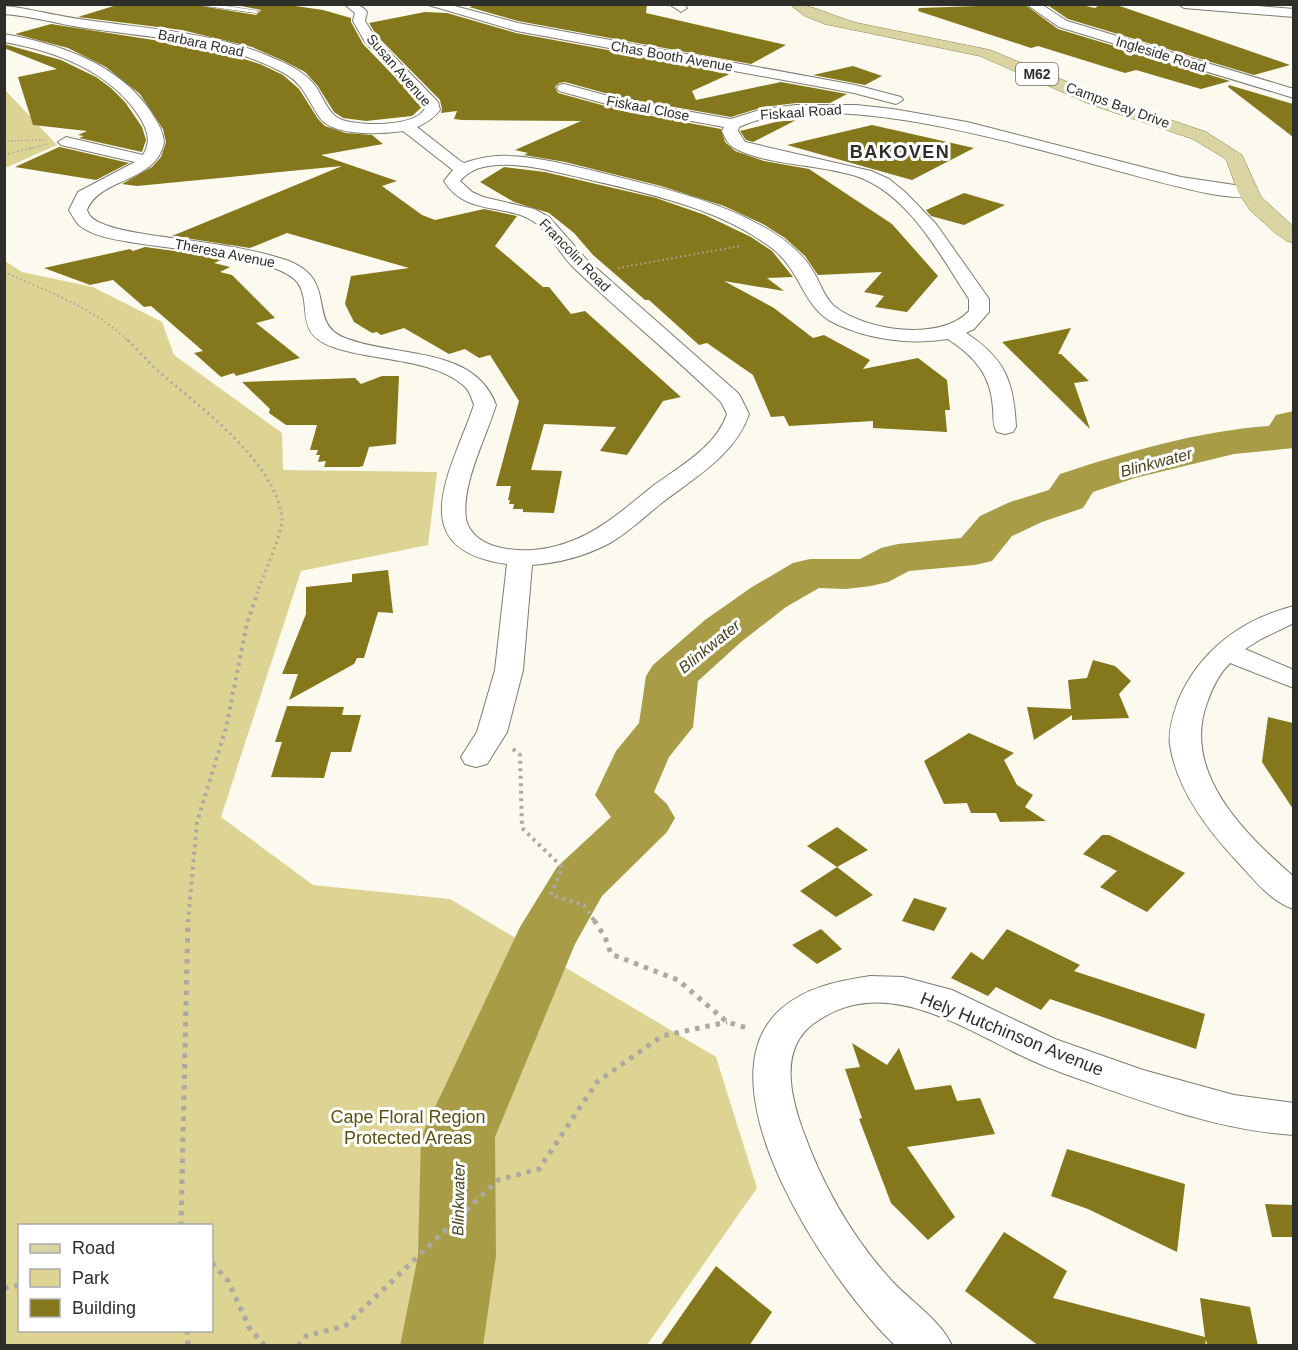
<svg xmlns="http://www.w3.org/2000/svg" width="1298" height="1350" font-family="Helvetica,sans-serif">
<rect width="100%" height="100%" fill="#fcfaef"/>
<g fill="#ddd392" fill-rule="evenodd">
<polygon points="5,90 57,145 5,168"/>
<path d="M5 261 22 272 93 287 162 322 174 355 282 433 283 470 437 472 428 545 301 571 221 817 313 885 450 899 716 1057 757 1188 647 1345H5ZM20 1226H212V1330H20Z"/>
</g>
<g fill="none" stroke-linecap="round" stroke-linejoin="round">
<path fill="#a99c47" fill-rule="evenodd" d="M1294 411V448L1234 454 1135 478 1093 492 1083 508 1042 522 1012 536 992 561 975 565 909 571 888 582 871 586 846 589 819 588 786 607 741 642 698 681 693 727 669 757 654 792 667 804 675 818 667 832 602 896 575 944 495 1137 496 1256 483 1346H400L418 1256 421 1137 520 927 557 867 611 817 595 795 616 751 639 723 646 676 653 665 705 620 752 587 793 563 810 559H860L881 548 898 544 961 538 980 516 1010 502 1049 490 1060 474C1127 452 1198 431 1269 426L1276 415Z"/>
</g>
<g fill="#84771c">
<polygon points="120,4 189,4 256,15 261,10 231,4 282,4 323,10 351,18 351,22 363,44 423,106 412,116 366,121 343,118 334,112 317,85 305,72 284,61 252,47 182,30 78,17"/>
<polygon points="481,4 647,4 646,13 786,45 751,64 518,21 469,7"/>
<polygon points="975,4 1024,4 1058,29 1230,81 1201,89 1136,70 1125,73 1038,46 1031,48 918,11 919,8 977,6"/>
<polygon points="1046,4 1076,4 1095,8 1101,4 1114,4 1290,65 1254,75 1068,19"/>
<polygon points="425,12 447,13 516,33 732,73 692,91 696,100 781,82 847,94 830,103 796,103 763,107 731,117 623,98 565,82 559,83 555,87 558,93 620,110 721,129 725,142 735,151 764,161 809,169 892,224 938,276 907,312 875,307 884,296 864,292 882,272 818,275 805,256 785,238 763,224 724,206 661,186 565,162 524,155 528,153 515,150 581,121 462,120 454,119 457,111 441,113 442,109 440,100 377,36 369,23"/>
<polygon points="51,24 211,49 260,64 283,75 299,89 318,119 325,126 346,133 372,135 383,144 321,155 397,181 382,186 422,215 435,220 484,209 517,216 495,246 543,287 549,287 571,314 585,311 681,397 663,401 627,455 600,451 616,427 544,424 531,470 562,471 554,513 523,512 523,509 513,509 514,504 509,504 510,500 508,500 511,486 496,486 519,401 490,355 479,358 465,349 449,354 404,328 381,335 377,332 372,333 354,322 345,304 351,276 409,268 287,233 250,248 172,236 342,166 137,186 122,184 152,167 161,157 166,142 163,129 140,94 106,67 68,48 15,34"/>
<polygon points="4,44 61,60 96,77 111,88 125,102 142,127 146,140 142,152 79,138 84,136 78,135 87,131 33,125 18,77 57,69 4,48"/>
<polygon points="853,66 882,76 865,85 813,75"/>
<polygon points="1229,85 1293,104 1293,137 1228,87"/>
<polygon points="799,116 804,116 753,142 746,140 740,131"/>
<polygon points="872,125 974,148 912,180 787,145"/>
<polygon points="59,147 60,147 129,163 96,180 15,167"/>
<polygon points="504,167 545,172 656,198 705,215 751,237 772,251 793,277 767,278 784,291 724,281 774,308 813,338 824,335 870,360 863,369 918,358 947,380 950,410 945,410 947,432 873,428 873,421 789,426 784,416 771,417 753,375 707,343 699,345 649,300 645,300 593,255 574,233 549,213 514,202 480,182"/>
<polygon points="964,193 1005,205 964,225 931,216 926,210"/>
<polygon points="145,247 226,258 214,263 230,267 220,272 232,275 275,318 256,323 300,358 236,376 234,373 221,377 194,353 203,351 151,306 144,307 113,280 90,285 44,268 130,249 133,251"/>
<polygon points="1071,328 1058,354 1061,354 1089,381 1074,383 1090,429 1002,342"/>
<polygon points="382,376 399,376 396,444 369,447 363,466 359,467 324,467 326,461 318,462 320,455 316,455 318,450 310,450 317,425 286,425 269,413 270,409 242,382 355,378 361,384"/>
<polygon points="388,570 393,613 378,612 364,658 357,658 354,664 289,700 298,674 282,674 306,614 306,587 352,582 352,574"/>
<polygon points="1093,660 1115,666 1131,681 1119,694 1129,718 1072,720 1072,715 1034,740 1027,707 1071,709 1068,680 1087,678"/>
<polygon points="287,706 344,707 342,715 361,715 351,752 331,752 324,778 271,777 282,742 275,742"/>
<polygon points="1268,717 1293,723 1293,809 1262,762"/>
<polygon points="969,733 1014,753 1004,760 1017,785 1033,795 1025,807 1046,821 1000,822 996,813 971,813 967,803 944,804 924,761"/>
<polygon points="837,827 868,850 837,867 807,846"/>
<polygon points="1102,835 1109,835 1185,873 1147,912 1100,887 1117,871 1083,854"/>
<polygon points="837,867 873,895 836,917 800,891"/>
<polygon points="914,898 947,908 934,931 902,921"/>
<polygon points="821,929 842,949 817,964 792,945"/>
<polygon points="1007,929 1080,965 1074,971 1205,1014 1196,1049 1050,999 1041,1010 996,987 988,996 951,978 971,952 983,960"/>
<polygon points="852,1043 887,1065 899,1048 915,1090 951,1085 957,1101 980,1098 995,1134 907,1147 955,1217 928,1240 891,1203 859,1119 862,1118 845,1069 860,1067"/>
<polygon points="1067,1149 1185,1184 1177,1252 1088,1209 1051,1196"/>
<polygon points="1265,1204 1293,1205 1293,1237 1272,1237"/>
<polygon points="1004,1232 1067,1271 1053,1298 1205,1337 1200,1298 1250,1307 1258,1346 1207,1346 1206,1339 1205,1346 1039,1346 965,1291"/>
<polygon points="716,1266 772,1312 749,1346 660,1346"/>
</g>
<g fill="none" stroke-linecap="round" stroke-linejoin="round">
<g stroke="#7d7c72" stroke-width="1">
<polygon id="service" points="191,4 213,4 259,11 256,13"/>
</g>
<g stroke="#7d7c72" stroke-width="2">
<g id="minor">
<path d="M344 4C354 4 361 4 367 12L365 21 375 37 438 102 440 110C434 118 426 123 417 127L459 160 464 163C479 158 493 155 509 156 539 157 569 165 598 172 653 186 712 198 762 226 782 237 801 251 813 271 820 282 824 297 834 306 865 331 941 342 969 311V299C940 255 909 194 856 176 819 164 771 166 736 149 728 145 725 138 722 131L724 127 621 108 559 91 557 88 559 85 564 84 623 100 731 119 763 109 796 105H856L893 109 967 122 1181 177 1248 187 1256 192C1230 227 874 65 739 127L738 131 745 142 871 171 889 179 905 192 936 224 989 299V312L974 329 966 333C1005 358 1014 382 1016 427L1013 432 1005 434 997 432C992 425 994 417 993 408 991 375 975 357 948 339 911 345 871 340 836 324 802 308 803 273 773 249 720 208 646 193 582 178 551 171 515 160 483 167 474 169 466 174 460 181L472 192 483 197 534 209 549 217 586 259 739 394 749 414C736 454 694 478 663 502 645 516 628 533 608 544 585 556 558 563 532 565L523 670 507 732 487 764 476 767 465 764 461 757 477 732 495 670 507 564C400 549 452 470 474 405 471 397 470 391 463 385 432 358 371 361 333 347 293 333 313 307 298 283 292 275 280 270 271 267 228 252 180 250 136 243 118 240 93 237 79 225 75 221 72 215 69 210L78 192 135 162 61 145 58 142 66 137 143 155C152 141 147 129 139 116 110 71 55 51 4 42V34C60 44 119 64 151 112 157 122 163 130 164 142 157 183 100 177 87 210 90 218 95 221 103 224 120 231 139 233 157 236 199 242 242 246 283 259 342 278 304 322 345 338 395 358 474 345 496 405 486 438 461 484 466 519 469 533 481 542 494 546 517 553 544 551 566 543 600 532 625 508 653 486 680 466 716 447 727 414L721 402C674 356 623 315 575 269 561 256 552 236 537 224 507 201 467 218 444 181L453 170 403 131C382 134 334 137 320 118 308 101 304 84 284 73 222 40 153 38 85 28 58 24 32 16 4 14V6L14 7C39 11 62 17 86 20 149 29 215 32 273 58 287 64 301 70 312 82 322 92 327 115 342 120 360 126 419 128 426 106L365 42 353 21 355 13Z"/>
<polygon points="425,4 447,4 518,23 855,85 901,97 903,100 896,104 854,93 517,31"/>
<polygon points="669,4 684,4 687,8 681,12"/>
<polygon points="1026,4 1041,4 1067,21 1294,89 1294,98 1059,27"/>
<polygon points="1178,4 1235,4 1294,9 1294,17 1184,8"/>
<path d="M1294 606V623L1261 639 1245 649 1294 670V688L1230 663C1219 674 1212 688 1207 703 1181 773 1246 835 1294 877V909C1270 902 1252 877 1235 859 1206 828 1177 789 1170 745 1168 731 1173 715 1178 701 1199 651 1242 619 1294 606Z"/>
<path d="M870 976 903 977 952 990 1055 1039 1143 1070 1234 1095 1294 1103V1135C1222 1131 1146 1103 1079 1079 1056 1071 1033 1062 1012 1051 951 1021 879 975 813 1024 780 1049 790 1094 802 1128 822 1184 851 1236 891 1280 910 1301 941 1320 952 1346H896C834 1288 694 1085 781 1009 806 987 838 981 870 976Z"/>
</g>
</g>
<g stroke="#8e8650" stroke-width="1">
<path id="primary" d="M790 4C813 4 834 17 857 23L990 50 1104 97 1206 132 1242 155 1261 197 1294 227V243L1287 241 1274 232 1250 210 1238 192 1226 159 1193 139 1092 105 980 56 825 24 805 16Z"/>
</g>
<g stroke="#abaaa2" stroke-width="1.5" stroke-dasharray="1.5 2" stroke-linecap="butt">
<polyline points="4,141 44,140"/>
<polyline points="29,149 47,144"/>
</g>
<g stroke="#abaaa2" stroke-width="2" stroke-dasharray="1.5 3" stroke-linecap="butt">
<polyline points="4,155 35,147"/>
<polyline points="618,268 740,246"/>
<path d="M4 272C46 291 96 308 129 342"/>
</g>
<path stroke="#abaaa2" stroke-width="3" stroke-dasharray="2 4" stroke-linecap="butt" d="M128 340C137 350 147 360 157 370 197 405 277 462 282 519 283 532 262 578 257 593"/>
<g stroke="#abaaa2" stroke-width="4" stroke-dasharray="3 4.5" stroke-linecap="butt">
<polyline points="513,749 520,755 522,828 562,867 551,895 584,905 595,922"/>
<polyline points="188,922 197,822 226,728 247,623 258,592"/>
</g>
<g stroke="#abaaa2" stroke-width="5" stroke-dasharray="4.5 6" stroke-linecap="butt">
<polyline points="594,920 605,937 611,954 678,980 727,1022 750,1029"/>
<polyline points="181,1226 188,920"/>
<polyline points="212,1263 228,1281 250,1329 265,1346"/>
<polyline points="4,1288 20,1285"/>
<polyline points="187,1330 188,1346"/>
<polyline points="298,1346 306,1336 345,1326 498,1180 539,1169 597,1082 662,1036 727,1022"/>
</g>
<use href="#service" fill="#fff" fill-rule="evenodd"/>
<use href="#minor" fill="#fff" fill-rule="evenodd"/>
<use href="#primary" fill="#dad3a2" fill-rule="evenodd"/>
</g>
<g text-anchor="middle" stroke-width="6" stroke-linejoin="round" paint-order="stroke">
<g font-size="14" fill="#2e2e2a" stroke="#fff">
<text transform="translate(201 43) rotate(12)" y="5">Barbara Road</text>
<text transform="translate(1161 54) rotate(17)" y="5">Ingleside Road</text>
<text transform="translate(672 56) rotate(10)" y="5">Chas Booth Avenue</text>
<text transform="translate(399 70) rotate(49)" y="5">Susan Avenue</text>
<text transform="translate(1118 105) rotate(20)" y="5">Camps Bay Drive</text>
<text transform="translate(648 108) rotate(11)" y="5">Fiskaal Close</text>
<text transform="translate(801 112) rotate(-4)" y="5">Fiskaal Road</text>
<text transform="translate(225 253) rotate(11)" y="5">Theresa Avenue</text>
<text transform="translate(575 255) rotate(46)" y="5">Francolin Road</text>
</g>
<rect fill="#fff" stroke="#6d6d6a" stroke-width="1.5" x="1016" y="63" width="42" height="22" rx="4.5"/>
<g font-size="14" font-weight="bold" fill="#2e2e2a">
<text x="1037" y="79">M62</text>
</g>
<g font-size="16" font-style="italic" fill="#49431e" stroke="#fff">
<text transform="translate(1156 462) rotate(-15)" y="6">Blinkwater</text>
<text transform="translate(709 646) rotate(-39)" y="6">Blinkwater</text>
<text transform="translate(458 1199) rotate(-89)" y="6">Blinkwater</text>
</g>
<g font-size="18" font-weight="bold" letter-spacing="1.5" fill="#2e2e2a" stroke="#fff">
<text x="900" y="158">BAKOVEN</text>
</g>
<g font-size="18" fill="#2e2e2a" stroke="#fff">
<text transform="translate(1012 1034) rotate(22)" y="6">Hely Hutchinson Avenue</text>
</g>
<g font-size="18" fill="#5a5110" stroke="#fff">
<text x="408" y="1123">Cape Floral Region<tspan x="408" dy="21">Protected Areas</tspan></text>
</g>
</g>
<rect width="1298" height="1350" fill="none" stroke="#2e2e2a" stroke-width="12"/>
<rect x="18" y="1224" width="195" height="108" fill="#ffffff" stroke="#ababaa" stroke-width="1.5"/>
<rect x="30" y="1244" width="30" height="9" fill="#dad3a2" stroke="#ababaa" stroke-width="1.5"/>
<text x="72" y="1254" font-size="18" fill="#2e2e2a">Road</text>
<rect x="30" y="1269" width="30" height="18" fill="#ddd392" stroke="#ababaa" stroke-width="1.5"/>
<text x="72" y="1284" font-size="18" fill="#2e2e2a">Park</text>
<rect x="30" y="1299" width="30" height="18" fill="#84771c" stroke="#ababaa" stroke-width="1.5"/>
<text x="72" y="1314" font-size="18" fill="#2e2e2a">Building</text>
</svg>
